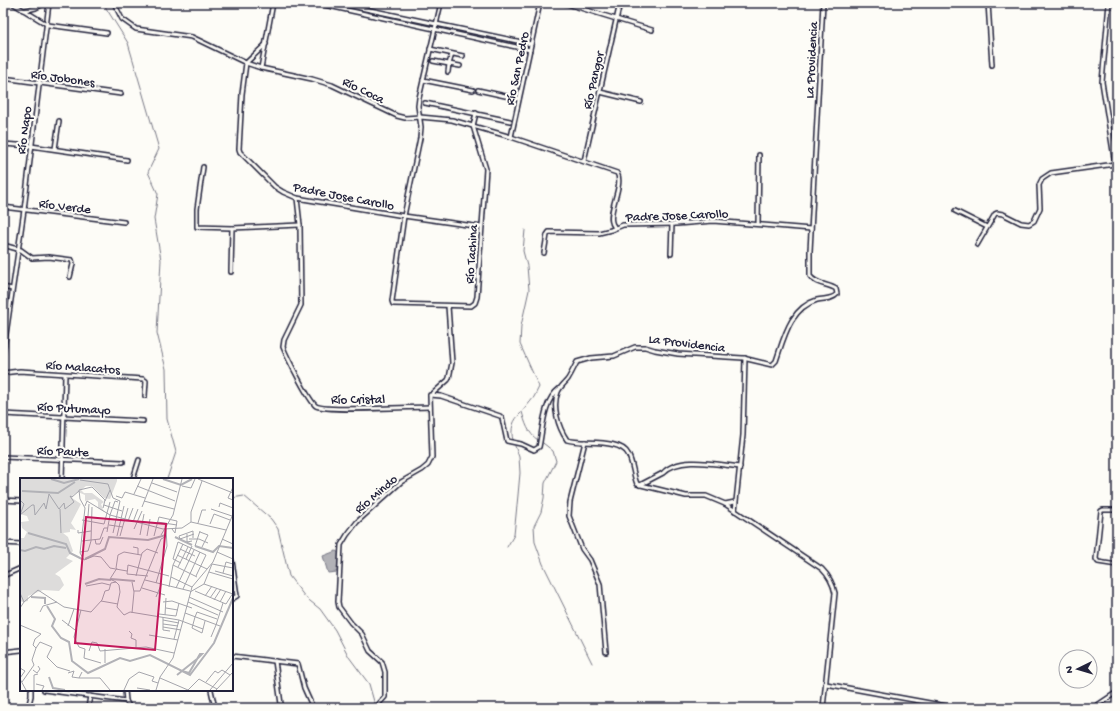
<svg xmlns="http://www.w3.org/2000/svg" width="1120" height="711" font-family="'Gochi Hand',sans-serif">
<rect width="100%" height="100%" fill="#fdfcf7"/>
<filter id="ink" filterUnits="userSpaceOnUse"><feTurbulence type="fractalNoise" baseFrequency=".025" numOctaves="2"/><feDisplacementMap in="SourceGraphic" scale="8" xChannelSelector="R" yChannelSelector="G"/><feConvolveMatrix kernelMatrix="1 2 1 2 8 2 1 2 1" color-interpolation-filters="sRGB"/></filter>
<g filter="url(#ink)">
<polygon fill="#b2b2b7" stroke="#787885" points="336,551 339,553 337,572 328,573 323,556"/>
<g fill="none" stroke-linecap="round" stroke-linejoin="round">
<g stroke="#787885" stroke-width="1">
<polyline points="105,3 106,8 128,43 159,149 148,172 158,194 154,219 161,260 157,333 166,369 167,419 176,452 167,479"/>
<path d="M525 230 523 251 527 266 529 290 521 326 520 344 539 387 534 397 522 412C525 422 528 434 538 440"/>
<path d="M513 440C510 429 513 420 521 413"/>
<polyline points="543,443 553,451 556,461 545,483 544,498 541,512 534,526 535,542 543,564 592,663"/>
<polyline points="232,498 244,496 271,519 278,529 289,576 305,597 320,609 335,630 349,657 369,684 375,705"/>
<polyline points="507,547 514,535 518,495 520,473 519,457 515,446"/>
</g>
<g stroke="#22223b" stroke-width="6">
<g id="minor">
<polyline points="12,3 48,25 107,33"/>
<path d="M114 3 122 19 136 29 192 37 246 63 261 68 312 79 332 85 397 116 405 118 420 117 452 120 511 137 617 173C624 184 608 211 612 222 612 224 614 226 615 228"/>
<polyline points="315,3 530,50"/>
<polyline points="337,3 531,44"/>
<polyline points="441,3 419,98 418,106 421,127 420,138 404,216 392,301 393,304 471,306 475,303 477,297 486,169 473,126 476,113"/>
<polyline points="564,3 652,30"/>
<polyline points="988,3 992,65"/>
<polyline points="1109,3 1102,82 1115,164 1117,170"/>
<polyline points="3,7 4,3"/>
<path d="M23 10C31 9 38 9 44 3"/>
<polyline points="266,44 246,63 242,94 239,149 240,152 275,187 283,192 297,198 404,216 481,227"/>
<polyline points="430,49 463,56"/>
<polyline points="433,61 449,64 452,54"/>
<polyline points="261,68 273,3"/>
<polyline points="448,72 449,64 460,66"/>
<polyline points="3,78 121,94"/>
<polyline points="423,80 473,90"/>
<polyline points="478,90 519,99"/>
<polyline points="600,92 641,102"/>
<polyline points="425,103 510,121"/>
<polyline points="511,137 540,3"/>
<polyline points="3,144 31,146 127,160"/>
<polyline points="55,149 59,121"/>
<polyline points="584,161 620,3"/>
<polyline points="203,167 197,209 197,227 232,228"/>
<path d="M297 198 300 225 301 305 284 340 283 347C287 357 309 401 316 406 325 412 413 407 430 407"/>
<polyline points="3,207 124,222"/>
<polyline points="955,211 987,227"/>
<polyline points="758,224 759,155"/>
<polyline points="3,245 21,250 32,258 49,257 72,260 73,264 70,277"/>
<polyline points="977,245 995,214 997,213 1003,214 1021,223 1029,224 1034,221 1040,208 1039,185 1042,179 1051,173 1115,164"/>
<polyline points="544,253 547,235 549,232 599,233 611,230 623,225 677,224 713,221 811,229"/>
<polyline points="671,254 672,224"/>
<polyline points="231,272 232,228 300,225"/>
<polyline points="3,287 12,289"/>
<polyline points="3,355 24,210 49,3"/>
<polyline points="3,373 20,371 143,379 146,381 145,396"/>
<path d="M430 395 441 396 500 416 502 418 507 441 521 444 534 450 539 447C543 429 543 401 559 389"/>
<polyline points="3,414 143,421"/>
<polyline points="585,442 570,502 569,516 582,549 590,560 600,584 606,652"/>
<polyline points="3,457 123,462"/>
<polyline points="62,479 65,375"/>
<polyline points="133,479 139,460"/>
<path d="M640 485 663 473C679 455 718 465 740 467"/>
<polyline points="3,500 21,501"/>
<polyline points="725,504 735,502"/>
<polyline points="1117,510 1103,510 1101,511 1096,559 1098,562 1117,565"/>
<polyline points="735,511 743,435 745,358"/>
<polyline points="3,543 21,544"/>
<polyline points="232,561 237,596 232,599"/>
<polyline points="3,576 21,568"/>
<polyline points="3,652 21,650"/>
<polyline points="232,656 298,664 304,688 313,708"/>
<polyline points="275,661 281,704"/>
<polyline points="826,684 957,708"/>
<polyline points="44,690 126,701"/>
<polyline points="125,690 126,701 130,708"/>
<polyline points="211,690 215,708"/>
<polyline points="28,708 31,696 31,690"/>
<polyline points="88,708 90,696"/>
<polyline points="375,708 385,697 385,672 382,662 370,651 362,634 351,623 339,607 338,602 341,545 347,535 357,522 401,482 422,470 428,465 432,457 430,396 448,380 449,378 452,363 448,306"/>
<path d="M823 708 835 593C833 584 829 576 822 569L725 504 706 496H686L637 484C633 474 633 463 628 454 620 438 582 445 567 440 558 427 552 406 558 392 560 387 565 383 568 379 571 374 574 368 577 362L591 358 614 356 635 347H645L655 350 678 354 743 358 772 365 776 361C784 338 790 308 817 300 824 298 832 300 837 294L836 289C829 284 816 285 810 276V251L823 3"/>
<polyline points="1093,708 1117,692"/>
</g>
</g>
<use href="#minor" stroke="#fdfcf7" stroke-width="3"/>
</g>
</g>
<g text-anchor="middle" stroke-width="4" stroke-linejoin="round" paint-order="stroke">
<g font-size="13" fill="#22223b" stroke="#fdfcf7">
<text transform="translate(810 60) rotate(-87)" y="5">La Providencia</text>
<text transform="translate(516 68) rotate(-78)" y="5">Río San Pedro</text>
<text transform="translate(63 77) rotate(8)" y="5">Río Jobones</text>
<text transform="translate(592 80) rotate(-77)" y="5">Río Pangor</text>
<text transform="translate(364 89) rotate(26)" y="5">Río Coca</text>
<text transform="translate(23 130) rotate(-82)" y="5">Río Napo</text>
<text transform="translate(344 195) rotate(11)" y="5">Padre Jose Carollo</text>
<text transform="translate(65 205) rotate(7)" y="5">Río Verde</text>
<text transform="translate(677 214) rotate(-2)" y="5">Padre Jose Carollo</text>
<text transform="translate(470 254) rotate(-86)" y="5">Río Tachina</text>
<text transform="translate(687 342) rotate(7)" y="5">La Providencia</text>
<text transform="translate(83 366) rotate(4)" y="5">Río Malacatos</text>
<text x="358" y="403">Río Cristal</text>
<text transform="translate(74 407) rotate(3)" y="5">Río Putumayo</text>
<text transform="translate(63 450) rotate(2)" y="5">Río Paute</text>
<text transform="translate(375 493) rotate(-41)" y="5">Río Mindo</text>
</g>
</g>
<g transform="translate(20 478)">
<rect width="213" height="213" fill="#fdfcf7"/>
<path d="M0 1H97V3L90 21 84 20 72 8H66L61 12 64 15H72L84 24 81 26 84 34 78 30V24L75 21 65 23V17L58 14 53 17 52 20 61 26 51 45 56 52 50 51V54L43 55 48 59 53 73 46 80 53 83 35 96 40 99 44 107 39 113 23 112 8 118V123L3 124 0 123V60H4L7 54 2 50 1 44 9 43 7 38 0 36Z" fill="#dddcdb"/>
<path fill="none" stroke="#b2b2b7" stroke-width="2" d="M31 1 44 5 59 1M143 1 161 7 172 1M2 13 38 15 55 4M8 55 46 66 50 75 62 81M155 59 172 67M175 68 193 74 199 68 213 70M0 72 5 73 16 69 24 71 34 68 46 70M65 81 85 71 89 59 128 62 146 57M91 101 115 103M65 106 79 101 91 102M11 119 25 120V126M27 128 35 141 32 148 41 160 49 164 52 183 68 195 100 180 110 183 130 177 170 197 194 165 213 120M162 193 169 195 180 176H182L177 181M157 197 177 181M29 199 33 210 45 212"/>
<path fill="none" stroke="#a5a5ac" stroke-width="1" d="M178 1 213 15M60 2 88 6 93 20 100 23M132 5 157 14M117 8 155 23M162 8 171 10 175 1M213 9 208 20 213 22M105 14 125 20M114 16 121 1M96 18 102 20 105 14M0 22 4 26 0 37M85 23 90 12M124 23 154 31M84 27 102 33M65 28 67 23 90 37 143 51 162 50 171 44 206 52M122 29 133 1M199 29 200 25 213 30M83 30 85 22 72 9 59 12 60 21 65 30 60 75 64 82 74 78 81 79 90 90 107 93M40 31 41 55M191 31 212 38M0 37 12 27H14L15 37 24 25 26 31 29 16 39 31 44 25 45 31 54 24 50 18 52 19 59 13M68 38 69 26M62 42 84 46 90 24M108 43 113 30M113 44 118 31M137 44 157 47M171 44V34L182 3M178 45 182 32H186M190 46 194 36 210 42M0 47V61M89 47 103 49M114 51 122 33M58 52V55L71 53M87 54 90 37 95 23 98 24M180 54 188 57 182 69M93 55 100 23M167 56V64L172 63M120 57 124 36M141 57 153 37 162 1M97 58 104 28M100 58 108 30M127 58 130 41M134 58 139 39 157 43 155 55 152 51M75 61 76 66H80L83 59M160 61 159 58 173 53V60M160 61 174 56M169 61H179L188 65M202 61 213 66M62 63 80 61 84 50H88M175 68 180 53M113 69 118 70V77M160 71 175 78M60 74 68 73 71 63 72 29M197 74 213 81M157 77 187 91M166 81 172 68M161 85 153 81 158 64 186 77 176 98M192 86 213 90M153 87 177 99M158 89 168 69M96 90 98 77 104 74 121 77M195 93 213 98M189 94 213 101M203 95 206 84 213 86M116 98 122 75 127 71 138 75M128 98 107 96 108 87 149 98M151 99 172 109M125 102 170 113M96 104 90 101 97 90M112 104 114 114 112 135M136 105 147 68 146 51M184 106 213 116M66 108 82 105 90 107M149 109 153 87 163 66M122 110 145 117M156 110 174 72M163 111 180 74M114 113H120L141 61 147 58M175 113 206 126 213 115M170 114 184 106 192 86M0 115 4 124 0 130M185 118 192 108M136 119 141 107M169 119 203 134M190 120 197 110M194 122 201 111M81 123 98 126M4 124 18 112 44 129 71 134 82 122 85 113 89 112 91 105 96 104 99 107 100 114 97 129 104 137 110 134 159 142 183 151M143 124 152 123 172 130M168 124 198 137M200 124 206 113M146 130 158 132M61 132 54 159 59 169 65 171 64 180 81 185M20 134 23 128 37 124M165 135 200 148M139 136 156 138M145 137 146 120M156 138 159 125M143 139V152L150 153M175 139 172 150 182 155 185 143M175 139 177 134 197 141M42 142 55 152M143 142 159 145M143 146 158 148M0 147 21 156 15 161 13 167 16 170 12 182 14 187 2 204M196 147 203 125M48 148 54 131M143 149 161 152M109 153 112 156 111 160 116 162V170M129 157 158 162M191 159 196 147M154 161 159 142M16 170 20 164 32 169 27 179 37 189 50 193M69 173 72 164 77 165 80 173 126 169 154 175M85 185V171M0 190 5 193 0 200M13 192 17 195 20 191 18 188M62 194 59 200H80L90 212M48 195 54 193 52 199 59 200M140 200 168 212 179 201 197 211M0 201 6 212M186 204 195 193 198 195 202 192 210 197M16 206 24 208 22 212M117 210 130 212M14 212V197L18 196M104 212 109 201 119 194 134 199 132 203 138 205M136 212 140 199 153 180 172 109 193 84 213 36M190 212 213 185M196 212 213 194"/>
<path fill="#c2185b" fill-opacity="0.15" stroke="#c2185b" stroke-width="2" d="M66 39 146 46 135 172 55 165Z"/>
<rect width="213" height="213" fill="none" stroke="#22223b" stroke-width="2"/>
</g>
<rect width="1120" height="711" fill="none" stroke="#fdfcf7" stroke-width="16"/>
<rect x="8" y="8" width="1104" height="695" fill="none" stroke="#22223b" stroke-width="1.5" filter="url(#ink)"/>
<g transform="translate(1078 669) rotate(265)"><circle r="19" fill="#fdfcf7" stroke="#a5a5ac"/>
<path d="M0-3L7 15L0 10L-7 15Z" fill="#22223b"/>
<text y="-6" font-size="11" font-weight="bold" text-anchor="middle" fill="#22223b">N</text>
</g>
</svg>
